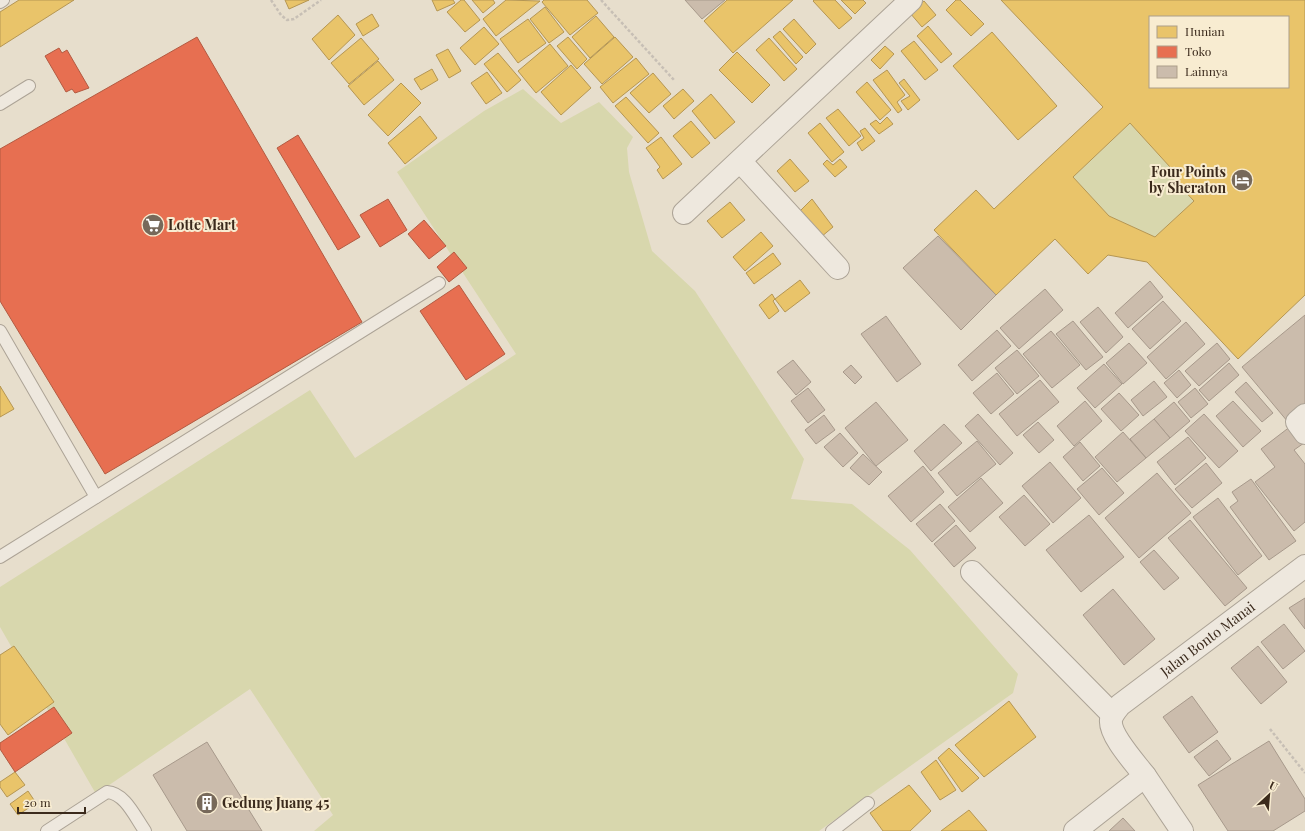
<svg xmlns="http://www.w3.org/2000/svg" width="1305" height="831" font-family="'Playfair Display',serif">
<rect width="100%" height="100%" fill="#e7decc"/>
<g fill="#d8d7ad">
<polygon points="523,89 561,123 599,102 633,137 627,148 629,172 652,251 695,291 804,459 791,499 852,504 910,550 1018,674 1013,693 819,831 314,831 333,815 250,689 96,794 0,627 0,587 310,390 355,458 516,354 397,172 484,111"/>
<polygon points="1130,123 1180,178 1177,183 1194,201 1155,237 1109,216 1073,177"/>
</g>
<g fill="#e9c46a" stroke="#b59653" fill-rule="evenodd">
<polygon points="19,0 74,0 0,47 0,12"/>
<polygon points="285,0 309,0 289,9"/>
<polygon points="432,0 453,0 455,3 437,11"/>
<polygon points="461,0 464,0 480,20 465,32 447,12"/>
<polygon points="472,0 493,0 495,3 483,13"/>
<polygon points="506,0 540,1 496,36 483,19"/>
<polygon points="544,0 587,0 598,13 570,35 542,2"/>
<polygon points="727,0 793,0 733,53 704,21"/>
<polygon points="814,0 835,0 852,18 839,29 813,1"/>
<polygon points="841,0 863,0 866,3 855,14"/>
<polygon points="956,0 960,0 984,24 971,36 946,10"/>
<path d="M1001 0H1305V295L1238 359 1147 262 1108 255 1088 274 1055 239 996 295 934 230 976 190 994 209 1103 107ZM1150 17H1288V87H1150ZM1130 123 1180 178 1177 183 1194 201 1155 237 1109 216 1073 177Z"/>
<polygon points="924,1 936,15 922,27 910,13"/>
<polygon points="545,7 564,32 549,43 530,19"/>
<polygon points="372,14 379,26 363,36 356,24"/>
<polygon points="338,15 355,35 329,60 312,39"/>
<polygon points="596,16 614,37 590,58 572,37"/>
<polygon points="528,19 546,43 518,63 500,39"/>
<polygon points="794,19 816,44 806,54 783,29"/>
<polygon points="928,26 952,54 941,63 917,36"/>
<polygon points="484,27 499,44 475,65 460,48"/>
<polygon points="780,31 803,57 796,64 773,37"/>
<polygon points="992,32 1057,106 1018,140 953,66"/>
<polygon points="568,37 587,59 577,69 557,46"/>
<polygon points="615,37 633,57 602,84 584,64"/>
<polygon points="361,38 379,59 349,84 331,63"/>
<polygon points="769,38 797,69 784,81 756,50"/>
<polygon points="914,41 938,70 925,80 901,51"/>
<polygon points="550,44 568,66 536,93 518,71"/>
<polygon points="885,46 894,54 880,69 871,60"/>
<polygon points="448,49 461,71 449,78 436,55"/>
<polygon points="737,52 770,85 752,103 719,70"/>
<polygon points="498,53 521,80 507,92 484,64"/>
<polygon points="636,58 649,74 613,103 600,87"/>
<polygon points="378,61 394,80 364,105 348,86"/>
<polygon points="571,65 591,88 561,115 541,92"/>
<polygon points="432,69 438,80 421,90 414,79"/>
<polygon points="887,70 905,95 897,102 902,110 898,113 873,80"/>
<polygon points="487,72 502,93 486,104 471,83"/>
<polygon points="653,73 671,94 649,113 630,93"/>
<polygon points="904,79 920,100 908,110 901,101 910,96 899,83"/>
<polygon points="867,82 891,110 880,120 856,92"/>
<polygon points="401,83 421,103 388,136 368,115"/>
<polygon points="683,89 694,101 674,119 663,106"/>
<polygon points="711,94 735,122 715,139 692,111"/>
<polygon points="626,97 659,133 648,143 615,106"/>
<polygon points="838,109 861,136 849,146 826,118"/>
<polygon points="420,116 437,138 405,164 388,143"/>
<polygon points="887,117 893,124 879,134 870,124 876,120 880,124"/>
<polygon points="691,121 710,143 692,158 673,136"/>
<polygon points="820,123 844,152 832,162 808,133"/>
<polygon points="865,128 875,141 862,151 857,143 864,138 860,131"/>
<polygon points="661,137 682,164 663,179 657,170 660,167 646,148"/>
<polygon points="790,159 809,181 795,192 777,171"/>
<polygon points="840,159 847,167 835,177 823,164 827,160 833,165"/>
<polygon points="812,199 833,227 821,237 796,215"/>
<polygon points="730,202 745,220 722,238 707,221"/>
<polygon points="761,232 773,246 745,271 733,257"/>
<polygon points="773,253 781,264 754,284 746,273"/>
<polygon points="800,280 810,293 785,312 775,299"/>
<polygon points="772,294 775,299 773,301 779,311 769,319 759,305"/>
<polygon points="0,386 14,409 0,417"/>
<polygon points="14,646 54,702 8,735 0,724 0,655"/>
<polygon points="1009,701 1036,737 984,777 955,745"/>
<polygon points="949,748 979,778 962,792 938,758"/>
<polygon points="936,760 956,790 940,800 921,772"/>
<polygon points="15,772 25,785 7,797 0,787 0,782"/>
<polygon points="909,785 931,811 910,831 883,831 870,813"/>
<polygon points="28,791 36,803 18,815 10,804"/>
<polygon points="969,810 987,831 941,831"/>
</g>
<g fill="#e76f51" stroke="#b35a41">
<polygon points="197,37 362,322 105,474 0,301 0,149"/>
<polygon points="59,48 62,53 67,50 89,88 75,93 72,89 66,92 45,56"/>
<polygon points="298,135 360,237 338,250 277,148"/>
<polygon points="388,199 407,230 380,247 360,215"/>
<polygon points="424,220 446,246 429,259 408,234"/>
<polygon points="454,252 467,268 449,282 437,267"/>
<polygon points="459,285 505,354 466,380 420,311"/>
<polygon points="54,707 72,733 15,772 0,749 0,743"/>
</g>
<g fill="#cbbcac" stroke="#a7998b">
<polygon points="685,0 725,0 702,19"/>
<polygon points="938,236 996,295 961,330 903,268"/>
<polygon points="1150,281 1163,297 1128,328 1115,313"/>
<polygon points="1045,289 1063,310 1019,349 1000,328"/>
<polygon points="1163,301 1181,321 1150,349 1132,329"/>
<polygon points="1098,307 1123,337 1106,353 1080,322"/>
<polygon points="1305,315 1305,407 1288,422 1242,367"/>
<polygon points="886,316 921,364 897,382 861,334"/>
<polygon points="1073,321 1103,357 1086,370 1056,334"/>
<polygon points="1186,322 1205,344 1166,379 1147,357"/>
<polygon points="997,330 1011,346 972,381 958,365"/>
<polygon points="1051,331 1080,365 1052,388 1023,354"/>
<polygon points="1129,343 1147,363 1123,384 1106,363"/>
<polygon points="1217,343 1230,359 1199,386 1185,371"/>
<polygon points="1017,350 1039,376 1017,394 995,368"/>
<polygon points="793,360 811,382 796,395 777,372"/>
<polygon points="1229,363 1239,375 1209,401 1199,390"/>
<polygon points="1104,364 1122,384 1095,408 1077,388"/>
<polygon points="851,365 862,377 855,384 843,372"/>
<polygon points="1179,370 1191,385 1177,398 1164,383"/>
<polygon points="997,373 1014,394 991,414 973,393"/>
<polygon points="1040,380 1059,402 1017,436 999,414"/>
<polygon points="1154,381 1167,397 1143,416 1131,400"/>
<polygon points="1246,382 1273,413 1262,422 1235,392"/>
<polygon points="808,388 825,410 808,423 791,401"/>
<polygon points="1195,388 1208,404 1191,418 1178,402"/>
<polygon points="1119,393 1139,415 1121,431 1101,409"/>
<polygon points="1085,401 1102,421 1074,446 1057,426"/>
<polygon points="1233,401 1261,431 1243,447 1216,416"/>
<polygon points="876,402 908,440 876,466 845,428"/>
<polygon points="1174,402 1190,421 1170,438 1154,419"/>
<polygon points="978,414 1013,453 1000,465 965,426"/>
<polygon points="1204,414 1238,451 1219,468 1185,431"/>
<polygon points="824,415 835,430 816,444 805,430"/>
<polygon points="1154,419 1170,438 1146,458 1130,439"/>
<polygon points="1038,422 1054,440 1039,453 1023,435"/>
<polygon points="944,424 962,443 931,471 914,451"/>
<polygon points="1291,426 1304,443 1294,450 1305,464 1305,522 1294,531 1255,482 1275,467 1261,449"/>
<polygon points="1123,432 1146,458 1117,482 1095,457"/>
<polygon points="840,433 858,453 843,467 824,447"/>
<polygon points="1188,437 1206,458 1175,485 1157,462"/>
<polygon points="977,441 996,464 957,496 938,473"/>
<polygon points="1080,442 1100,466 1083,481 1063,457"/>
<polygon points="863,454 882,472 869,485 850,468"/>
<polygon points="1050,462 1081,498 1053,523 1022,486"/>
<polygon points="1206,463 1222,483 1192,508 1175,489"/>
<polygon points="923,466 944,492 911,522 888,496"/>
<polygon points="1102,468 1124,493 1099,515 1077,489"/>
<polygon points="1157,473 1191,513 1139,558 1105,518"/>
<polygon points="981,478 1003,503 970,532 948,507"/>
<polygon points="1251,479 1296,541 1269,560 1230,507 1238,501 1232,492"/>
<polygon points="1024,495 1050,524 1025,546 999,517"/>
<polygon points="1218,498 1262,556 1238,575 1193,517"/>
<polygon points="940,504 955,521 932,542 916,524"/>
<polygon points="1089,515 1124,557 1081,592 1046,550"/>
<polygon points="1190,520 1247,588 1225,606 1168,538"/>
<polygon points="956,525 976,548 954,567 934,544"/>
<polygon points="1154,550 1179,578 1164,590 1140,562"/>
<polygon points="1113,589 1155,639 1124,665 1083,615"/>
<polygon points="1305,598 1305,629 1289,608"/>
<polygon points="1284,624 1305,651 1283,669 1261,642"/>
<polygon points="1258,646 1287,682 1261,704 1231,668"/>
<polygon points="1192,696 1218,732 1189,753 1163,717"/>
<polygon points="1217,740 1231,759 1209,776 1194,757"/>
<polygon points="1269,741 1305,799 1305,811 1273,831 1228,831 1198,785"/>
<polygon points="207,742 262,831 187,831 153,775"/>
<polygon points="1123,818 1135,831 1109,831"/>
</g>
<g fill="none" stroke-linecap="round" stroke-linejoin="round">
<g stroke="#aca396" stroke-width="14">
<g id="service">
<polyline points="0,2 3,0"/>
<polyline points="0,104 29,86"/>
<polyline points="0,331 96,497"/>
<polyline points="0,557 439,283"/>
<path d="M47 831 107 792C125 793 135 817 145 831"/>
<polyline points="832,831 868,803"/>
</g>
</g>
<g stroke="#aca396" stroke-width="24">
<g id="minor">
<polyline points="741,162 838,268"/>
<polyline points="684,213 911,0"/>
<polyline points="1305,415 1297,422 1305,433"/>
<polyline points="972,572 1112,714"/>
<polyline points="1145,776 1182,831"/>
<path id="s1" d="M1075 831 1145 776C1136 764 1109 735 1111 720 1112 714 1116 710 1120 705L1305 566"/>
</g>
</g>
<g stroke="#c7bfb5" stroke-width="2.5" stroke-dasharray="3 2" stroke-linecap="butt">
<polyline points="271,0 281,15 287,20 294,19 321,0"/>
<polyline points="601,0 674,80"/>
<polyline points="1270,729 1305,773"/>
</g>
<use href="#service" stroke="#eee8de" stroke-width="12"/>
<use href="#minor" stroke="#eee8de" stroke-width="22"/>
</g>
<defs>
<g id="hotel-disc" transform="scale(1.15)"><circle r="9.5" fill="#77695a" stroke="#f8ecd1"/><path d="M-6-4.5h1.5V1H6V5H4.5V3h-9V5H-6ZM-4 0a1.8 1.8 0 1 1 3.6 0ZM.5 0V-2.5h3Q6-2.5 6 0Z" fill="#fff"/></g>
<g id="supermarket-disc" transform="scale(1.15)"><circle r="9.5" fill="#77695a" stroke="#f8ecd1"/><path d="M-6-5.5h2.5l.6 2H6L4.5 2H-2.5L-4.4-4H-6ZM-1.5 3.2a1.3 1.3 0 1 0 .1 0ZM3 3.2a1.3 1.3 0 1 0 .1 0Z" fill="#fff"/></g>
<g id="building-disc" transform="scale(1.15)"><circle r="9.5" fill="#77695a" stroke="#f8ecd1"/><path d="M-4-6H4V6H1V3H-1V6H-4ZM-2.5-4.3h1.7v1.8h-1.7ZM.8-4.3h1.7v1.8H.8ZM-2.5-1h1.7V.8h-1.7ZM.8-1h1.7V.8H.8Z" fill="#fff"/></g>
</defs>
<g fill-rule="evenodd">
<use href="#hotel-disc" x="1242" y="180"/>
<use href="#supermarket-disc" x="153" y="225"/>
<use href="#building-disc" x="207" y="803"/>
</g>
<g text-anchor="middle" stroke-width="4" stroke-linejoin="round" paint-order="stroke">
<g font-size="14" font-weight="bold" fill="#3b2a1c" stroke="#f8ecd1" text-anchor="start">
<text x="1226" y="177" text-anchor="end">Four Points<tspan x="1226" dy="16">by Sheraton</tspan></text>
<text x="168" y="230">Lotte Mart</text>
<text x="222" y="808">Gedung Juang 45</text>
</g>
<g font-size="14" fill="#3b2a1c" stroke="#f8ecd1">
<text dy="5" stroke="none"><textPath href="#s1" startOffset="283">Jalan Bonto Manai</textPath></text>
</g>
</g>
<rect x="1149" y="16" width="140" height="72" fill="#f8ecd1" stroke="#ac9e89"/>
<rect x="1157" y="26" width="20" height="12" fill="#e9c46a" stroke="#ac9e89"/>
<text x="1185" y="36" font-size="12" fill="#3b2a1c">Hunian</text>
<rect x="1157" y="46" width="20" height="12" fill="#e76f51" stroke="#ac9e89"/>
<text x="1185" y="56" font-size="12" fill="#3b2a1c">Toko</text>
<rect x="1157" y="66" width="20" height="12" fill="#cbbcac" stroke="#ac9e89"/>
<text x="1185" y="76" font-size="12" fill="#3b2a1c">Lainnya</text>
<g transform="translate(1269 795) rotate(26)" stroke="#f8ecd1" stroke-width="3" paint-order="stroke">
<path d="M0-3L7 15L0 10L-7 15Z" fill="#3b2a1c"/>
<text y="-6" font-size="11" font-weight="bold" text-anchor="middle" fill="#3b2a1c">U</text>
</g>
<path d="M18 807v6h67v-6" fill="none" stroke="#3b2a1c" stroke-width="2"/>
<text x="24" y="807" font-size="12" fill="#3b2a1c" stroke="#f8ecd1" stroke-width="3" paint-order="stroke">20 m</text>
</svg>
